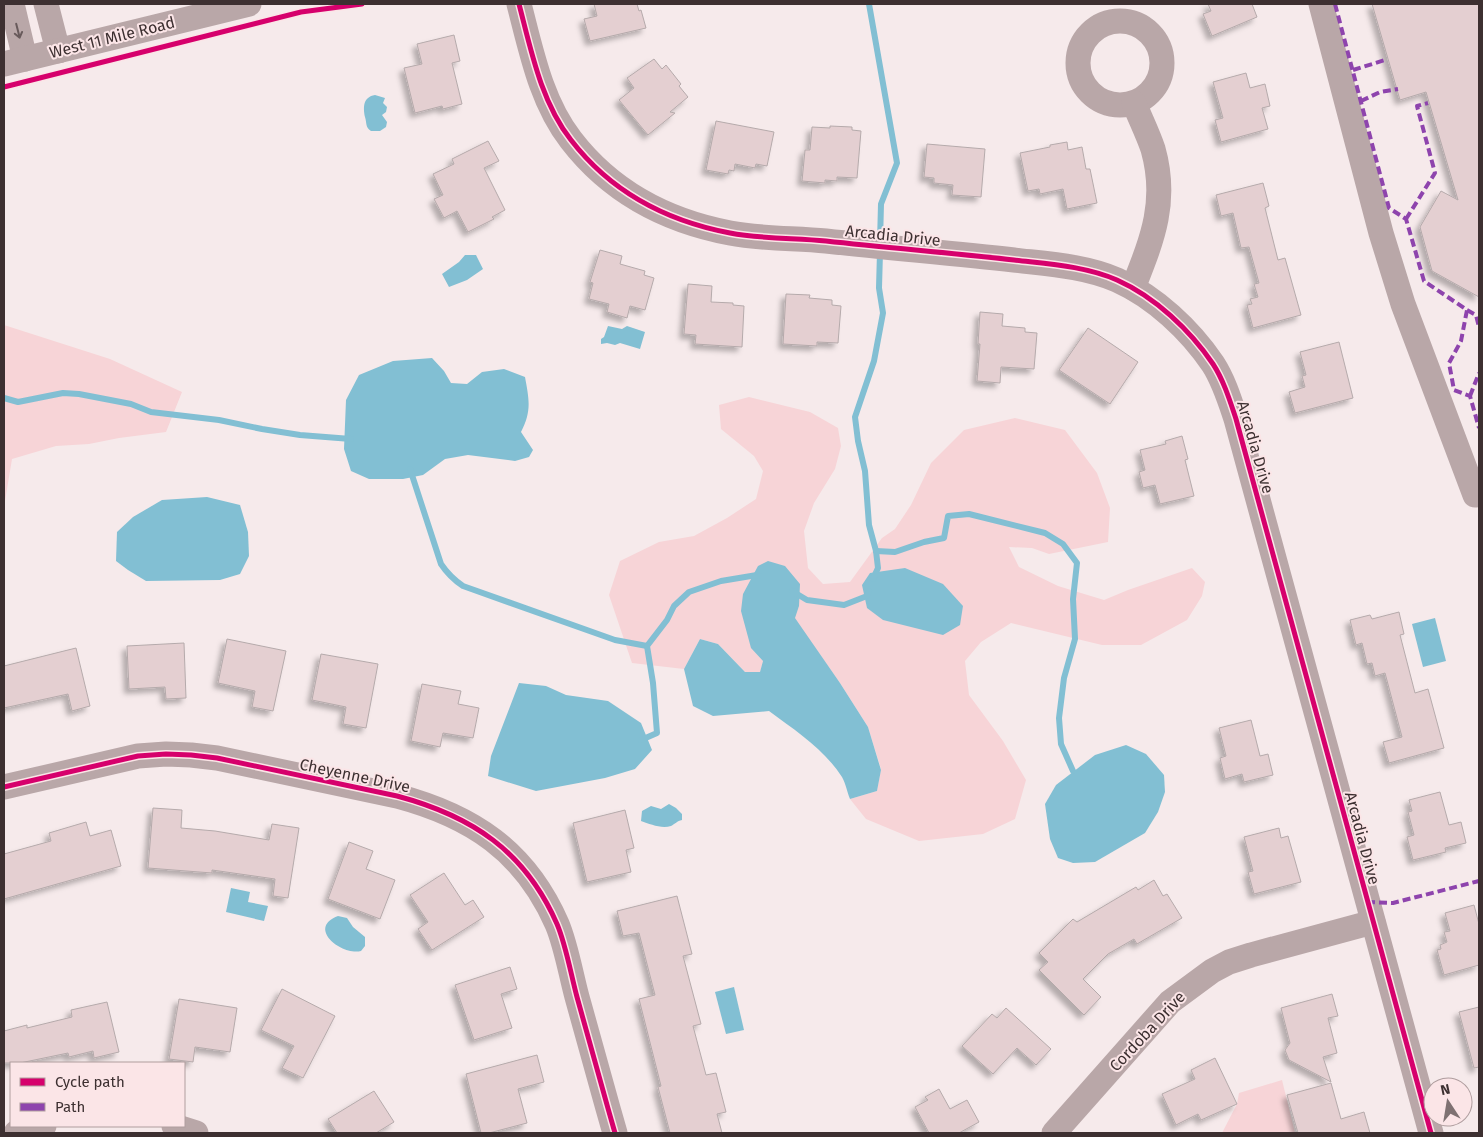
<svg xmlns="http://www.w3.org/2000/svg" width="1483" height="1137" font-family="'Fira Sans',sans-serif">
<defs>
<filter id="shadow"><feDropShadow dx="-4.5" dy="4.5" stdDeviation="2.5" flood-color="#0004"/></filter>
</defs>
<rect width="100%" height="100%" fill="#f6eaeb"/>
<g fill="#f7d4d7">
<polygon points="4,325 110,359 182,392 166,432 119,438 89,444 56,446 12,459 4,507"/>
<polygon points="749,397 810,412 838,428 841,446 835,469 814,503 804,531 808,568 823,584 850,582 882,538 895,529 911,505 931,463 964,430 1015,418 1065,430 1097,473 1110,508 1108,542 1049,554 1032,548 1009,547 1019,567 1058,586 1104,600 1128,590 1192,568 1205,582 1202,596 1187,620 1141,645 1102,645 1011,623 981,642 965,661 969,695 1003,741 1026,780 1015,819 983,834 919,841 866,819 850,799 877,791 881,769 868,727 840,683 794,618 799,606 751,647 763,661 760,673 745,672 718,644 700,639 684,669 632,663 609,595 620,561 659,542 694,536 727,518 756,499 763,471 754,456 721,429 719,405"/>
<polygon points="1282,1080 1295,1133 1222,1133 1237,1104 1239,1093"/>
</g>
<g fill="#82bfd3">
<path d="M375 95 385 98 383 103 387 107 386 112 382 115 387 122 386 127 380 131H371C365 127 367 123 365 117 363 107 363 97 375 95Z"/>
<polygon points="465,255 476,255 483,269 467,280 449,287 442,274 459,262"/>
<polygon points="608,326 622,329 627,326 645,332 640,349 620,343 615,345 607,343 601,344 601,339 604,337"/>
<path d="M432 358 444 371 451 383 467 384 482 372 504 369 525 377C529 399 532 411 521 432L533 450 529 457 515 461 468 455 445 459 423 475 403 479H369L351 471 344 449 346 400 359 375 393 361Z"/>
<polygon points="207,497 240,505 248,532 249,556 240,574 220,580 146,581 128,570 116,561 117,532 133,517 162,500"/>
<path d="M768 561 785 566 800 584 799 606 795 618 840 683 868 727 881 770 877 791 850 799C847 792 846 784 842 777 824 749 796 731 769 711L713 716 693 706 684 669 700 639 718 644 745 672H760L763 661 751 648 741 611 743 594 758 566Z"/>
<polygon points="905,568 943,584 963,606 960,625 943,635 883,620 867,608 862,585 870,573"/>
<polygon points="1435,618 1446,661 1423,667 1412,624"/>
<polygon points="519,683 546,686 566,695 608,701 641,723 652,750 635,769 605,778 536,791 488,776 491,756"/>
<polygon points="1126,745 1146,754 1164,775 1165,792 1158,812 1145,833 1095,862 1073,863 1058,858 1050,839 1045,804 1056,785 1095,755"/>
<path d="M669 804 676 808 682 814V820C677 821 675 824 671 826 661 829 650 824 641 821L642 811 651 806 661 809Z"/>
<polygon points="231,888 250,892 248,902 268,906 264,921 226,912"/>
<path d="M338 916 347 918 353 927 365 937V946L361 951C342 956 306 928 338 916Z"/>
<polygon points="734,987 744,1030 726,1034 715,992"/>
</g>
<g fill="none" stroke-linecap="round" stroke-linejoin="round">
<g stroke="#82bfd3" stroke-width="6">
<polyline points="869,4 897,163 881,204 880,242"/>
<polyline points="4,398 18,402 63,393 79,394 131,404 151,412 219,420 262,429 300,435 351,439"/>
<path d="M410 469 441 564C447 573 454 580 463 586L615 640 647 646"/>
<polyline points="876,551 895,552 924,542 944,538 948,516 969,514 1045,533 1063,544 1077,563 1073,599 1075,639 1064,678 1059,718 1061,744 1073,771"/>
<polyline points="873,579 878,568 876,551 869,525 865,471 858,441 855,417 874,361 883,313 879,288 880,252"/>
<polyline points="792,591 807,600 844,605 867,596 869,591"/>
<polyline points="641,740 657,733 653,683 647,646 667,620 674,606 689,592 721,581 757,575 760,576"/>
</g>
</g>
<g fill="#e4cfd1" stroke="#b5aaab" filter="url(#shadow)">
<polygon points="594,4 637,4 639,11 641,10 646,28 590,41 584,19 597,16"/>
<polygon points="1208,4 1252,4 1257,17 1212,36 1203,14 1211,11"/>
<polygon points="1372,4 1479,4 1479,297 1432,271 1420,227 1441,191 1458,200 1426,92 1400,100"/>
<polygon points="454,35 460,61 452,63 462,104 443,109 442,106 415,113 404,68 422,64 417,44"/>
<polygon points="654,59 662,69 666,65 681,84 679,86 688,97 670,112 675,113 648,135 619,100 634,88 627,78"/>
<polygon points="1246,73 1250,88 1265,84 1270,106 1262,108 1268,129 1221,142 1215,120 1223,118 1213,82"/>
<polygon points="716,121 774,132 767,166 756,164 755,168 735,164 734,171 729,170 728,174 706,170"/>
<polygon points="830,126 852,127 852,130 861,131 857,178 837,177 837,181 825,180 825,183 802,181 805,150 810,150 812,127 830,128"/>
<polygon points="488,141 499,161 484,168 505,210 492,217 494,219 468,232 457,211 444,218 434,199 443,195 433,174 454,164 452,159"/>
<polygon points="1067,142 1068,150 1082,147 1086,169 1090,169 1097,203 1067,209 1063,189 1040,194 1039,189 1028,191 1020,153 1050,147 1050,145"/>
<polygon points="927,144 985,149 981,197 952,195 953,185 934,183 934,178 924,177"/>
<polygon points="1263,183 1269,206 1265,208 1278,260 1285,258 1301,315 1253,328 1247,305 1252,304 1250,299 1258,297 1254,284 1259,283 1249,247 1241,248 1233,213 1221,216 1216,195"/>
<polygon points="600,250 622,256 620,264 645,271 644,275 654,278 645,310 630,306 627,318 607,312 609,304 589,299 593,283 590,282"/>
<polygon points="688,284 712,286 711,302 733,303 733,305 744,306 742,347 695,344 696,335 684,334"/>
<polygon points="786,294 810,295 809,298 832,300 832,305 841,306 838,343 817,342 817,346 783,344"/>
<polygon points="980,312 1003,314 1002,326 1025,328 1025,332 1037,333 1034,369 1001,367 1000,383 977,381 980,344 978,344"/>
<polygon points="1088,328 1138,362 1110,404 1059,370"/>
<polygon points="1339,342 1353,398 1295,413 1289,392 1305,387 1302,376 1306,375 1300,352"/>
<polygon points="1182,436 1188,459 1185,460 1194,496 1160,504 1155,485 1143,488 1139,472 1145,470 1140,450 1166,444 1165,441"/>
<polygon points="1399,612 1404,634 1400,635 1415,693 1428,689 1444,748 1389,763 1383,742 1402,737 1385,673 1375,676 1372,663 1367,664 1362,643 1356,645 1350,620 1370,615 1372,619"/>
<polygon points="227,639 286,651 273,711 252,707 255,691 218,683"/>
<polygon points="184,643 186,698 166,699 165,687 129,689 127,646"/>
<polygon points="76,648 90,706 72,711 68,694 4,708 4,666"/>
<polygon points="321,654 378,664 366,728 343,724 346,707 312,700"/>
<polygon points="422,684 461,691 458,704 479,708 473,738 443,733 440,747 411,741"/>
<polygon points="1251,720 1260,756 1268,754 1273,775 1244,782 1242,774 1225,779 1220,758 1226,756 1219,728"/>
<polygon points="1440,792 1449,825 1461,822 1466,843 1445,848 1446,852 1413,860 1407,837 1414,835 1408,812 1412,811 1409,800"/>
<polygon points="153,808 182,810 181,828 215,831 269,840 272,824 299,828 288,898 273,896 275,879 212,870 212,873 148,868"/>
<polygon points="625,810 634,848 626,850 631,872 587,882 573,823"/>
<polygon points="86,822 90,836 111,830 121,866 4,899 4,854 51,841 49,833"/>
<polygon points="1279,828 1281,838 1288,836 1301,882 1254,894 1248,872 1253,871 1244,837"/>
<polygon points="349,842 373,851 366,869 395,880 380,919 328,899"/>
<polygon points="444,873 465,905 473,900 484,917 432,950 418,929 428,922 410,895"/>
<polygon points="1154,880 1163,896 1167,894 1182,918 1137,944 1134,939 1108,954 1083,979 1101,997 1084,1015 1039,970 1048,962 1039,953 1073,919 1077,922 1136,887 1138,890"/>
<polygon points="677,896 692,954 683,956 701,1024 693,1026 706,1075 716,1073 726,1112 717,1114 722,1133 670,1133 658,1087 661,1086 639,999 655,995 639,933 623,936 617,911"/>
<polygon points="1474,905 1479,924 1479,965 1444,975 1437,950 1441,949 1440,945 1447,942 1444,932 1450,931 1445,913"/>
<polygon points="510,967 517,989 501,994 512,1028 474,1040 455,985"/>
<polygon points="282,989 335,1016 303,1078 282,1068 294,1046 261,1030"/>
<polygon points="1332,994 1338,1016 1328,1018 1337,1053 1323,1057 1331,1082 1289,1060 1285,1050 1290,1043 1281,1008"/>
<polygon points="179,999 237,1008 230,1052 195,1047 193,1062 169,1059"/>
<polygon points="107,1002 119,1052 94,1058 93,1051 69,1057 68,1053 20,1063 4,1063 4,1031 27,1025 27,1028 72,1017 71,1010"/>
<polygon points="1479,1007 1479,1067 1474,1068 1459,1012"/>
<polygon points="1006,1008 1051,1049 1036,1065 1017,1048 993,1074 962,1046 992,1014 997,1018"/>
<polygon points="537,1055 544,1082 518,1089 527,1123 489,1133 481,1133 466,1074"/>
<polygon points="1215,1058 1237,1104 1201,1120 1198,1114 1176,1125 1162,1094 1195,1079 1191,1070"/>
<polygon points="1331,1083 1341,1119 1364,1112 1370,1133 1298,1133 1287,1095"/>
<polygon points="939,1089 950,1109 967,1100 979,1122 959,1133 929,1133 915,1107 928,1100 925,1097"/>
<polygon points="374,1091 394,1122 376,1133 337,1133 328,1119"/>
</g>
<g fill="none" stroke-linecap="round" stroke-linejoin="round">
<g stroke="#b9a7a8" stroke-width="25">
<polyline points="12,4 25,59"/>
<polyline points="46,4 58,51"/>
<path d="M519 4C531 50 541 102 571 140 611 192 667 221 730 233 761 239 795 238 826 241 889 248 952 253 1014 260 1048 264 1085 266 1117 280 1155 297 1190 330 1213 364 1224 381 1230 401 1236 419L1431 1133"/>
<polyline points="1321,4 1381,233 1403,304 1475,495"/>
<circle cx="1120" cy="63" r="42"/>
<polyline points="4,64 249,4"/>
<path d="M1133 288C1152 240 1168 202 1153 149 1148 134 1140 118 1134 103"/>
<path d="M4 787 138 756 166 754 191 755 217 758 397 796C472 816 525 851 557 924 566 945 571 975 577 997 590 1043 602 1088 615 1133"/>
<polyline points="174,1126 196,1133"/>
<polyline points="16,1133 44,1126"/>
<polyline points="1054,1133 1170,1002 1212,971 1229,962 1251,955 1373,922"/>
</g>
<g stroke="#8e44ad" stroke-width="4" stroke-dasharray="8 4" stroke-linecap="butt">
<polyline points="1335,4 1389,208 1406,219 1424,281 1467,310 1461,341 1449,363 1454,390 1470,396 1479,428"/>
<polyline points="1353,70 1385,60"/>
<polyline points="1361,101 1380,92 1398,89"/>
<polyline points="1406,219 1435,173 1417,106 1428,103"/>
<polyline points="1467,310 1476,315 1479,327"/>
<polyline points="1470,396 1479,373"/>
<polyline points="1367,902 1393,903 1479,881"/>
</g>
<g stroke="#fbe5e7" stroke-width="8">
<g id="cycleway">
<path d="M519 4C531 50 541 102 571 140 611 192 667 221 730 233 761 239 795 238 826 241 889 248 952 253 1014 260 1048 264 1085 266 1117 280 1155 297 1190 330 1213 364 1224 381 1230 401 1236 419L1431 1133"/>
<polyline points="4,87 301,12 362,4"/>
<path d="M4 787 138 756 166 754 191 755 217 758 397 796C472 816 525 851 557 924 566 945 571 975 577 997 590 1043 602 1088 615 1133"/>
</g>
</g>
<use href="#cycleway" stroke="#d6006c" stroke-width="5"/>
</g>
<defs><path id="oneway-shaft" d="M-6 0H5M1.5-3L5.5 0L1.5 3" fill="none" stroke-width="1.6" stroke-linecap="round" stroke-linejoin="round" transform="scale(1.25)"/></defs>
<use stroke="#685a5b" href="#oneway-shaft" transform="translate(18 31) rotate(76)"/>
<g text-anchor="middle" stroke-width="4" stroke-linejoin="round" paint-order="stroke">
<g font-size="16" fill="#3d3031" stroke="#fbe5e7">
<text transform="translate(112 37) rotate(-14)" y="6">West 11 Mile Road</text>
<text transform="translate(893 235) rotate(6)" y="6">Arcadia Drive</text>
<text transform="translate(1256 447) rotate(74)" y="6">Arcadia Drive</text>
<text transform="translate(355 775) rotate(12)" y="6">Cheyenne Drive</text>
<text transform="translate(1363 838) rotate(75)" y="6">Arcadia Drive</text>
<text transform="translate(1147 1031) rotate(-47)" y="6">Cordoba Drive</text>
</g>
</g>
<rect width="1483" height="1137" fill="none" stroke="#3d3031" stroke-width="10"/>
<rect x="10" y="1062" width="175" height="65" fill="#fbe5e7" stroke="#af9d9e"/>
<rect x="20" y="1078" width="25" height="8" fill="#d6006c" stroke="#af9d9e"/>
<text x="55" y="1087" font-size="15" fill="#3d3031">Cycle path</text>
<rect x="20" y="1103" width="25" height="8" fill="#8e44ad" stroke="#af9d9e"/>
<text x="55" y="1112" font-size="15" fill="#3d3031">Path</text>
<g transform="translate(1448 1102) rotate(348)"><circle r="24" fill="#fbe5e7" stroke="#af9d9e"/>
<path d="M0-4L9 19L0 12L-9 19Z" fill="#7e7172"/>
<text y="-8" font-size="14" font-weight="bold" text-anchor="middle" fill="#3d3031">N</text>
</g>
</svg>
